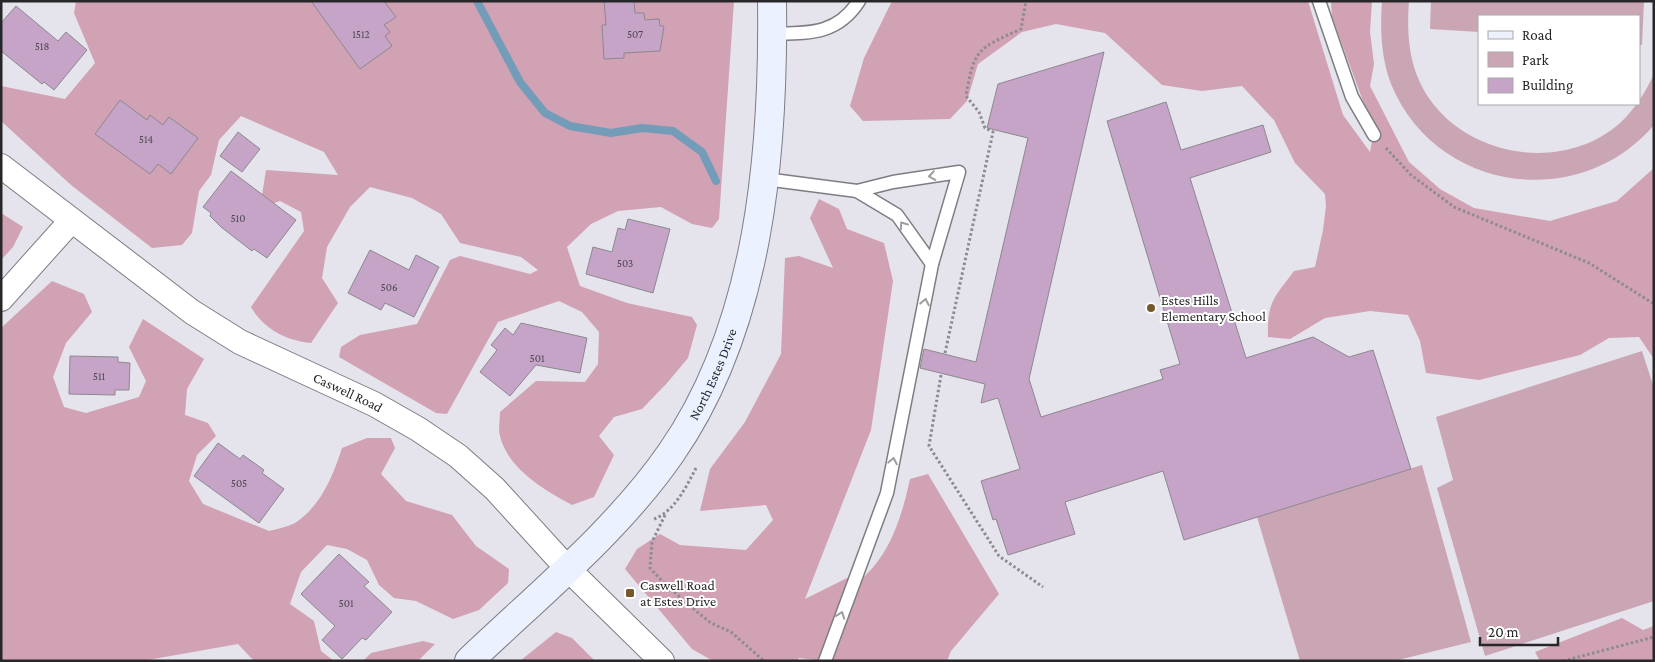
<svg xmlns="http://www.w3.org/2000/svg" width="1655" height="662" font-family="'Crimson Pro',serif">
<rect width="100%" height="100%" fill="#e5e3eb"/>
<g fill="#caa6b5">
<path d="M1382 1H1409C1407 25 1408 50 1416 73 1445 153 1557 179 1620 123 1635 109 1645 93 1654 74V125C1579 213 1435 192 1391 84 1381 58 1380 28 1382 1Z"/>
<polygon points="1431,1 1644,1 1642,45 1639,45 1639,16 1479,16 1479,32 1430,29"/>
<polygon points="1642,351 1654,388 1654,601 1485,656 1437,488 1453,480 1436,417"/>
<polygon points="1422,465 1471,642 1394,661 1300,661 1257,517"/>
</g>
<g fill="#d1a1b4">
<path d="M76 1H734L719 219 712 228 692 224 661 207 618 211 591 224 567 247 580 286 627 303 692 317 697 325 688 358 667 383 642 409 614 417 599 436 614 455 594 497 572 505C544 490 508 469 500 436 498 429 500 420 500 412L536 381 585 382 598 364 599 332 582 312 559 301 498 322 447 414 436 413 339 357 341 347 360 335 417 324 450 260 460 256 530 274 538 270 521 257 460 243 441 214 412 198 370 187 350 207 327 247 322 278 338 303 311 343C285 340 264 329 251 307L304 231 301 212 280 201 268 205 262 195 266 170 338 175 324 152 241 116 219 140 211 175 199 191 192 233 182 245 152 248 71 185 1 121V86L65 99 95 63 74 13Z"/>
<path d="M892 1H1308L1343 115 1370 152 1374 131 1332 17 1331 1H1372L1370 32 1374 64 1370 86 1409 162 1440 189 1474 208 1550 221 1617 201 1654 168V359L1639 337 1609 338 1580 355 1479 380 1426 373 1420 341 1408 315 1370 311 1325 318 1290 339 1268 337C1267 302 1274 298 1294 271L1315 267 1323 230 1326 206 1325 194 1295 163 1274 120 1242 86 1202 91 1162 85 1105 33 1056 24 1022 32 978 64 967 101 950 119 863 121 850 106 864 58Z"/>
<path d="M819 199 839 209 847 229 884 243 893 281 871 430 805 599 851 576 863 578C891 552 902 516 910 479L928 474 999 594 951 651 947 661H824L799 658 797 661H713L692 649 625 569 637 549 660 534 680 545 746 550 773 520 766 505 700 511 710 469 745 422 781 354 785 258 799 256 833 268 810 218Z"/>
<polygon points="1,213 23,227 13,247 1,260"/>
<path d="M52 281 84 294 92 312 66 343 53 377 64 407 86 413 139 397 146 381 129 347 143 319 204 359 187 389 185 415 208 423 216 436 197 455 189 481 203 504 269 531C277 529 287 527 295 523 321 506 333 476 342 448L367 438H391L395 448 381 474 406 501 452 515 476 546 509 569 508 583 479 610 453 619 416 601 394 598 379 585 367 560 347 549 327 545 301 572 290 604 314 621 321 651 334 661H254L238 644 142 661H1V328Z"/>
<polygon points="1622,618 1643,630 1654,626 1654,661 1540,661 1535,652"/>
<polygon points="556,632 572,638 595,661 520,661"/>
<polygon points="423,641 435,644 418,661 363,661 371,653"/>
</g>
<g fill="none" stroke-linecap="round" stroke-linejoin="round">
<polyline stroke="#739cb9" stroke-width="8" points="477,1 520,82 545,113 570,126 611,133 642,128 673,131 702,152 716,181"/>
</g>
<g fill="#c5a4c7" stroke="#8d888e">
<polygon points="311,1 384,1 396,17 384,25 390,32 385,36 392,46 360,69"/>
<polygon points="604,1 634,1 635,13 644,13 645,20 659,19 660,26 664,26 660,51 624,53 624,58 604,59 602,25 606,25"/>
<polygon points="16,6 58,41 66,32 87,50 54,90 44,82 42,84 1,51 1,23"/>
<polygon points="1104,52 1029,379 1041,417 1163,379 1160,370 1180,364 1107,121 1166,102 1181,150 1263,125 1271,152 1190,178 1246,358 1313,337 1349,357 1373,350 1411,469 1184,540 1163,471 1065,502 1075,534 1008,555 996,519 993,520 981,481 1020,469 998,398 981,403 985,384 920,368 924,349 976,362 1028,138 987,128 998,84"/>
<polygon points="120,100 147,120 150,115 163,125 169,117 198,138 171,174 158,164 150,174 95,134"/>
<polygon points="238,132 260,149 242,172 220,156"/>
<polygon points="231,171 296,220 267,258 254,249 252,251 221,227 210,216 211,213 203,207"/>
<polygon points="628,219 670,229 653,293 586,274 593,247 612,252 618,228 625,230"/>
<polygon points="370,250 409,270 416,255 439,267 414,317 385,303 381,310 348,293"/>
<polygon points="521,323 587,338 580,373 536,365 510,396 480,372 497,350 491,345 505,328 513,335"/>
<polygon points="70,356 118,357 118,362 130,363 129,390 115,390 115,395 69,394"/>
<polygon points="218,443 240,459 243,455 264,470 262,473 284,489 259,523 194,476"/>
<polygon points="339,554 369,582 364,586 392,612 366,640 362,638 342,659 322,640 335,626 301,594"/>
</g>
<g fill="none" stroke-linecap="round" stroke-linejoin="round">
<g stroke="#7e7d83" stroke-width="15">
<g id="lane">
<polyline points="1319,1 1352,97 1374,135"/>
<path d="M772 34C809 33 837 35 859 1"/>
<polyline points="765,179 857,191 897,215 932,264"/>
<polyline points="825,661 887,493 932,264 959,172 893,182 857,191"/>
</g>
</g>
<g stroke="#7e7d83" stroke-width="26">
<g id="street">
<path id="s1" d="M1 166 192 312 240 342 374 404 418 429 458 456 495 489 567 568 662 661"/>
<polyline points="1,299 71,221"/>
</g>
</g>
<g stroke="#7e7d83" stroke-width="30">
<g id="secondary">
<path id="s2" d="M469 661C536 597 618 530 671 453 760 325 774 152 772 1"/>
</g>
</g>
<g stroke="#8d8b91" stroke-width="3" stroke-dasharray="2.5 2.5" stroke-linecap="butt">
<polyline points="1386,148 1411,175 1454,207 1589,263 1654,304"/>
<path d="M945 353 993 132 985 128 979 112 966 96C974 49 977 49 1021 29L1026 1"/>
<polyline points="941,375 929,446 999,556 1043,587"/>
<polyline points="665,515 652,542 650,568 663,582 696,611 711,623 731,632 764,661"/>
<path d="M654 519C675 511 686 487 696 468"/>
<polyline points="1563,661 1654,637"/>
</g>
<use href="#lane" stroke="#fff" stroke-width="12"/>
<use href="#street" stroke="#fff" stroke-width="24"/>
<use href="#secondary" stroke="#ebf1ff" stroke-width="28"/>
</g>
<defs><path id="oneway-chevron" d="M-2-3.5L2.5 0L-2 3.5" fill="none" stroke-width="1.6" stroke-linecap="round" stroke-linejoin="round" transform="scale(1.25)"/></defs>
<g stroke="#9e9d9f">
<use href="#oneway-chevron" transform="translate(932 176) rotate(171)"/>
<use href="#oneway-chevron" transform="translate(903 225) rotate(-125)"/>
<use href="#oneway-chevron" transform="translate(925 302) rotate(-79)"/>
<use href="#oneway-chevron" transform="translate(893 461) rotate(-79)"/>
<use href="#oneway-chevron" transform="translate(841 615) rotate(-70)"/>
</g>
<g fill="#76582c" stroke="#fff" stroke-width="2">
<circle cx="1151" cy="308" r="5"/>
<rect x="625" y="588" width="10" height="10" rx="2.5"/>
</g>
<g text-anchor="middle" stroke-width="4" stroke-linejoin="round" paint-order="stroke">
<g font-size="11" fill="#4e4650">
<text x="361" y="38">1512</text>
<text x="635" y="38">507</text>
<text x="42" y="50">518</text>
<text x="146" y="143">514</text>
<text x="238" y="222">510</text>
<text x="625" y="267">503</text>
<text x="389" y="291">506</text>
<text x="537" y="362">501</text>
<text x="99" y="380">511</text>
<text x="239" y="487">505</text>
<text x="346" y="607">501</text>
</g>
<g font-size="14" fill="#272629" stroke="#fff" text-anchor="start">
<text x="1161" y="305">Estes Hills<tspan x="1161" dy="16">Elementary School</tspan></text>
<text x="640" y="590">Caswell Road<tspan x="640" dy="16">at Estes Drive</tspan></text>
</g>
<g font-size="14" fill="#272629" stroke="#fff">
<text dy="5" stroke="none"><textPath href="#s2" startOffset="380">North Estes Drive</textPath></text>
<text dy="5" stroke="none"><textPath href="#s1" startOffset="416">Caswell Road</textPath></text>
</g>
</g>
<rect width="1655" height="662" fill="none" stroke="#272629" stroke-width="5"/>
<rect x="1478" y="15" width="162" height="90" fill="#ffffff" stroke="#a9a8a9"/>
<rect x="1488" y="31" width="25" height="8" fill="#ebf1ff" stroke="#a9a8a9"/>
<text x="1522" y="40" font-size="15" fill="#272629">Road</text>
<rect x="1488" y="52" width="25" height="15" fill="#caa6b5" stroke="#a9a8a9"/>
<text x="1522" y="65" font-size="15" fill="#272629">Park</text>
<rect x="1488" y="78" width="25" height="15" fill="#c5a4c7" stroke="#a9a8a9"/>
<text x="1522" y="90" font-size="15" fill="#272629">Building</text>
<path d="M1480 637v8h78v-8" fill="none" stroke="#272629" stroke-width="2.5"/>
<text x="1488" y="637" font-size="15" fill="#272629" stroke="#ffffff" stroke-width="4" paint-order="stroke">20 m</text>
</svg>
